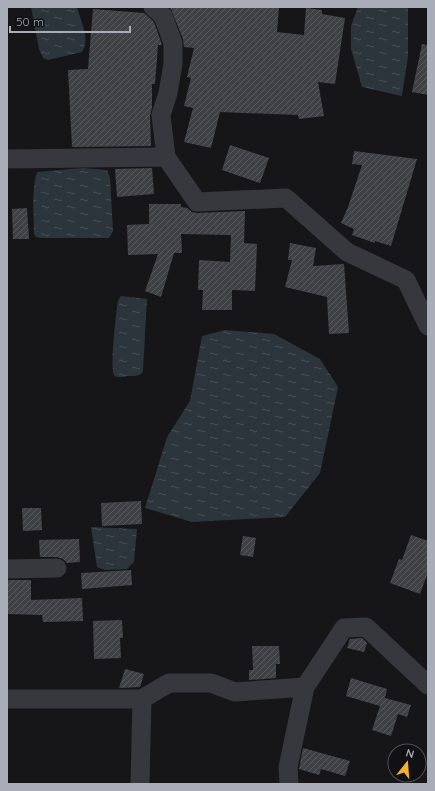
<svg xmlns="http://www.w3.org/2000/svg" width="435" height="791" font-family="Quicksand,sans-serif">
<defs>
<pattern id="water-ripples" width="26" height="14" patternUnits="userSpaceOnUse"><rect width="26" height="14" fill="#2c353c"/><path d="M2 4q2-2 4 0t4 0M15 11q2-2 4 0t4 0" fill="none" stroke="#485056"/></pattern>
<pattern id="building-hatch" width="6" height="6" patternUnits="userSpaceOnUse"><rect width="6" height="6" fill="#404145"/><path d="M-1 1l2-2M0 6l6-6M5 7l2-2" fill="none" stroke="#595a5e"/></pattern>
</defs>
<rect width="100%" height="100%" fill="#161618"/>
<g fill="url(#water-ripples)">
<path d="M31 7H77C80 19 91 40 82 52L48 60 43 58 39 49Z"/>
<polygon points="358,7 408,7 408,56 402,96 362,87 351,49 351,26"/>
<path d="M83 168 107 170 110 178 113 231 109 238H40L36 237 34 234C34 215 31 190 37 172Z"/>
<path d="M121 296 147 299 143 370 142 373C138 377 133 376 127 376 124 377 118 378 115 376 109 371 116 317 117 307L118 300Z"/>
<polygon points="225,330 274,334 320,359 338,387 320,473 285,517 192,522 145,508 167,437 190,401 202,336"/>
<polygon points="91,527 137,529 134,562 127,569 105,570 97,567"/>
</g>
<g fill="url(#building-hatch)">
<polygon points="170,7 279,7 277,32 304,35 306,8 322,10 322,14 345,18 335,84 318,82 324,116 299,119 298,115 220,112 211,148 184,142 193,108 184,106 191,78 187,77 194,48 184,47 183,39"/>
<polygon points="93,9 144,13 154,22 162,45 158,45 155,84 152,84 152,108 150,116 151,146 72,147 68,70 88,69"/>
<polygon points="422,44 428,45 428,95 412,92"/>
<polygon points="230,145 269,158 260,183 222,170"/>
<polygon points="354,151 417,159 391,246 375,241 375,243 352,235 354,229 341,223 348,207 362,165 352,164"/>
<polygon points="152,168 154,194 117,197 115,169"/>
<polygon points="149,204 181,204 181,207 187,208 192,212 197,213 245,211 244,243 257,244 255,291 232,290 232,310 202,310 203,290 198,290 199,260 230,262 231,235 181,234 182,253 174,253 161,297 145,291 158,254 128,255 127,225 149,224"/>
<polygon points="27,208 29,239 13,239 12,209"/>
<polygon points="290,243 316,248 313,266 344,264 349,333 329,334 327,297 285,287 292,260 288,260"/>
<polygon points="141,501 142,524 102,526 101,503"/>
<polygon points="22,508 41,508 42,530 23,531"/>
<polygon points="411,535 428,541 428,572 420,594 390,583 399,559 402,560"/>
<polygon points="243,536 256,538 253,557 240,555"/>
<polygon points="79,539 80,562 67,563 63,559 57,557 40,557 39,540"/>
<polygon points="131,570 132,585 82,589 81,573"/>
<polygon points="8,580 31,580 31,600 82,598 83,621 43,622 42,615 7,614"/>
<polygon points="122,620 123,638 120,638 121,658 94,659 93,621"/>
<polygon points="362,638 367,643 364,652 347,648 350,639"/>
<polygon points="252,646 279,646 280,664 276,664 276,678 249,680 249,670 253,670"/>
<polygon points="125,669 144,674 140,687 119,688"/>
<polygon points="351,678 387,689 385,698 411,705 407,717 398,714 391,736 372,730 380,706 346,696"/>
<polygon points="303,748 350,761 345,776 321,769 319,775 299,769"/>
</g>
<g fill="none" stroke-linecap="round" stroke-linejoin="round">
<g stroke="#37383d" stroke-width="19">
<polyline points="153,7 163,16 173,43 173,64 168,93 161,115 166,157"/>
<polyline points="7,159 166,157 197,202 286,198 347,252 406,280 428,326"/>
<polyline points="7,569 57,568"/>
<polyline points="305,687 344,628 366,627 428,685"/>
<polyline points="7,699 142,699 169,683 211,683 235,692 305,687 288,767 289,784"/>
<polyline points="140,784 142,699"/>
</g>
</g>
<rect width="435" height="791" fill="none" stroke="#a8adb8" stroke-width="16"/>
<g transform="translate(407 763) rotate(17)"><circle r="19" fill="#111113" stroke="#4d4f55"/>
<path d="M0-3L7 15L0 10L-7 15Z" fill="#f2b134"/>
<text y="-6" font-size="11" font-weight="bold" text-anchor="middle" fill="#a8adb8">N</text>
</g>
<path d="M10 26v6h120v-6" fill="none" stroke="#a8adb8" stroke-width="2"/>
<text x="16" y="26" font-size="12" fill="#a8adb8" stroke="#111113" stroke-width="3" paint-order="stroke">50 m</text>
</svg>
